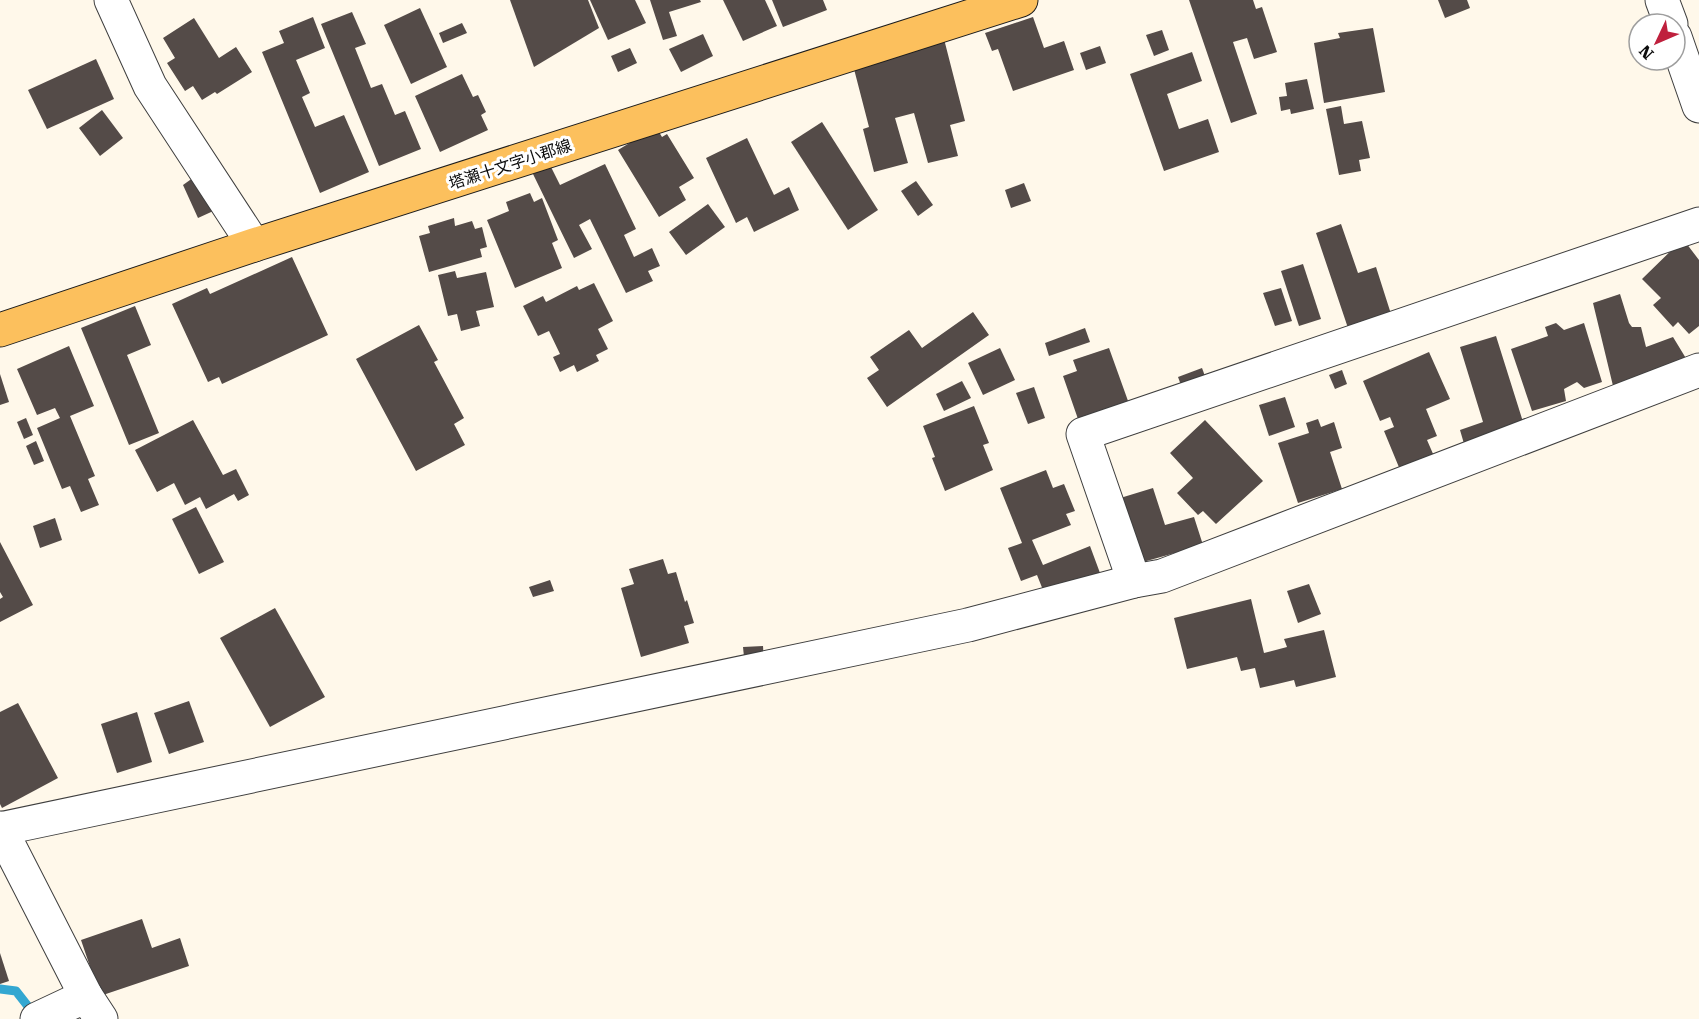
<svg xmlns="http://www.w3.org/2000/svg" width="1699" height="1019" font-family="'Roboto Serif','Noto Sans JP',serif">
<rect width="100%" height="100%" fill="#fff8ea"/>
<g fill="none" stroke-linecap="round" stroke-linejoin="round">
<polyline stroke="#33a7d1" stroke-width="9" points="0,989 16,991 34,1014"/>
</g>
<g fill="#544b48">
<polygon points="510,0 588,0 599,28 534,67"/>
<polygon points="590,0 635,0 646,23 608,40"/>
<polygon points="650,0 700,0 701,2 669,12 677,36 663,40"/>
<polygon points="723,0 765,0 777,26 743,41"/>
<polygon points="772,0 823,0 827,10 783,27"/>
<polygon points="1189,0 1253,0 1256,9 1262,7 1277,52 1254,59 1247,38 1233,42 1257,114 1231,123"/>
<polygon points="1438,0 1467,0 1470,8 1445,18"/>
<polygon points="420,8 447,67 411,84 384,25"/>
<polygon points="352,12 366,44 355,48 371,88 382,84 395,115 405,111 421,149 379,166 321,24"/>
<polygon points="313,17 325,48 296,60 310,93 302,97 315,127 344,115 369,172 320,193 262,52 284,43 279,31"/>
<polygon points="1033,17 1044,48 1064,41 1074,70 1013,91 998,49 992,51 985,33"/>
<polygon points="194,18 219,58 236,47 252,72 217,94 215,92 202,100 193,86 185,91 167,63 175,58 163,38"/>
<polygon points="462,23 467,33 443,43 439,33"/>
<polygon points="1373,28 1385,92 1324,103 1314,43 1340,38 1338,33"/>
<polygon points="1162,30 1169,50 1154,56 1146,35"/>
<polygon points="703,34 713,56 681,72 669,49"/>
<polygon points="944,39 965,121 950,125 958,156 928,163 914,113 895,118 908,163 874,172 863,129 869,127 854,69"/>
<polygon points="1100,46 1106,63 1086,70 1080,53"/>
<polygon points="630,48 637,63 618,72 611,56"/>
<polygon points="1192,52 1202,81 1167,94 1179,129 1208,119 1219,152 1164,171 1130,74"/>
<polygon points="96,59 114,99 47,129 28,90"/>
<polygon points="462,74 473,97 478,95 486,112 481,115 488,130 440,152 415,96"/>
<polygon points="1307,79 1314,109 1291,114 1290,109 1281,111 1279,97 1287,96 1285,83"/>
<polygon points="1341,106 1344,124 1362,121 1370,158 1359,160 1361,171 1339,175 1326,109"/>
<polygon points="102,110 123,138 100,156 79,128"/>
<polygon points="822,122 878,210 848,230 791,142"/>
<polygon points="656,127 662,137 667,134 694,178 679,187 686,200 659,217 618,150"/>
<polygon points="747,138 774,195 789,187 799,210 754,232 747,217 736,223 706,158"/>
<polygon points="605,164 636,229 624,235 634,257 652,248 660,266 648,271 653,281 626,293 590,219 579,225 592,249 574,258 533,174 550,165 560,185"/>
<polygon points="197,175 222,207 198,218 183,185"/>
<polygon points="916,181 933,205 918,216 901,191"/>
<polygon points="1024,183 1031,201 1011,208 1005,190"/>
<polygon points="530,193 534,202 542,198 558,240 552,243 562,268 515,288 487,220 509,211 506,202"/>
<polygon points="708,204 725,227 686,255 669,232"/>
<polygon points="454,218 455,226 472,221 475,229 482,227 487,247 480,249 482,257 429,272 419,236 430,233 428,226"/>
<polygon points="1341,224 1358,273 1376,267 1391,314 1348,328 1316,233"/>
<polygon points="1683,239 1699,260 1699,326 1689,334 1678,322 1673,327 1653,305 1661,298 1642,279"/>
<polygon points="292,257 328,335 222,384 219,377 208,382 172,304 207,288 210,294"/>
<polygon points="1303,264 1321,319 1299,326 1281,271"/>
<polygon points="455,271 457,278 486,272 494,307 476,311 480,326 461,331 457,314 448,316 438,275"/>
<polygon points="594,283 613,321 598,329 608,349 596,355 599,361 577,372 574,365 560,372 553,357 560,354 549,331 538,336 523,306 543,296 546,302 577,286 579,290"/>
<polygon points="1281,288 1292,321 1275,326 1263,293"/>
<polygon points="1620,294 1629,323 1632,327 1641,327 1646,347 1673,337 1687,360 1614,390 1593,303"/>
<polygon points="135,306 151,345 127,355 159,433 129,445 81,328"/>
<polygon points="973,312 989,335 887,407 867,378 879,370 870,357 909,330 922,348"/>
<polygon points="1556,323 1564,330 1584,323 1602,382 1584,388 1577,382 1564,389 1566,401 1532,411 1511,349 1548,336 1545,327"/>
<polygon points="419,325 438,360 434,362 464,418 454,424 465,445 416,471 356,359"/>
<polygon points="1085,328 1090,342 1049,356 1045,343"/>
<polygon points="1496,336 1524,425 1467,454 1460,430 1483,422 1460,347"/>
<polygon points="69,346 94,406 70,416 95,476 88,479 99,505 81,512 70,486 62,489 37,428 60,418 55,408 37,415 17,369"/>
<polygon points="1000,348 1015,380 983,395 968,363"/>
<polygon points="1109,348 1132,412 1078,419 1063,376 1077,371 1073,360"/>
<polygon points="1429,352 1450,399 1426,409 1437,436 1427,440 1437,463 1403,477 1384,431 1394,427 1390,417 1380,421 1363,381"/>
<polygon points="1202,368 1209,387 1185,396 1178,377"/>
<polygon points="1342,370 1347,384 1335,389 1329,375"/>
<polygon points="0,374 9,402 0,405"/>
<polygon points="962,381 971,398 944,411 936,394"/>
<polygon points="1034,387 1045,418 1028,424 1016,393"/>
<polygon points="1285,397 1295,427 1269,436 1259,405"/>
<polygon points="974,406 989,443 983,445 993,470 945,491 932,458 935,457 923,426"/>
<polygon points="26,418 33,435 24,439 17,422"/>
<polygon points="1318,419 1321,427 1334,422 1342,448 1330,452 1342,489 1298,503 1278,443 1309,433 1306,423"/>
<polygon points="193,420 223,475 236,469 249,495 238,501 234,494 206,509 200,497 185,505 174,483 157,492 135,450"/>
<polygon points="1205,420 1263,481 1216,524 1203,511 1198,515 1177,493 1193,478 1170,453"/>
<polygon points="36,441 44,461 34,465 26,446"/>
<polygon points="1046,470 1053,488 1064,484 1075,511 1066,514 1071,525 1032,540 1043,565 1090,546 1100,573 1045,595 1037,575 1021,581 1008,548 1022,543 1000,488"/>
<polygon points="1153,488 1165,525 1194,517 1203,545 1136,564 1117,499"/>
<polygon points="196,507 224,562 199,574 172,519"/>
<polygon points="55,518 62,540 40,548 33,526"/>
<polygon points="0,542 33,605 0,622 0,599 3,597 0,592"/>
<polygon points="663,559 668,574 676,572 685,602 687,600 694,623 684,626 689,643 641,657 621,588 634,584 629,569"/>
<polygon points="550,580 554,591 533,597 529,587"/>
<polygon points="1309,584 1321,614 1298,623 1287,591"/>
<polygon points="1251,599 1264,653 1287,647 1284,639 1324,630 1336,677 1296,687 1294,680 1260,688 1255,668 1241,671 1237,657 1187,669 1174,618"/>
<polygon points="275,608 325,697 270,727 220,638"/>
<polygon points="763,646 764,665 745,667 743,647"/>
<polygon points="189,701 204,742 169,754 154,713"/>
<polygon points="18,703 58,778 2,808 0,804 0,712"/>
<polygon points="137,712 152,762 117,773 101,724"/>
<polygon points="142,919 152,948 180,938 189,966 100,996 81,940"/>
<polygon points="0,953 9,981 0,984"/>
</g>
<g fill="none" stroke-linecap="round" stroke-linejoin="round">
<g stroke="#3f3f3f" stroke-width="35">
<g id="minor">
<polyline points="111,0 150,86 254,245"/>
<polyline points="1662,0 1671,24"/>
<polyline points="1675,37 1699,106"/>
<polyline points="1134,581 1083,434 1699,224"/>
<polyline points="0,828 86,996 101,1019"/>
<polyline points="0,829 968,625 1134,581 1162,576 1699,370"/>
<polyline points="37,1019 86,996"/>
</g>
</g>
<g stroke="#1d1d1d" stroke-width="35">
<polyline id="major" points="0,330 254,245 1021,0"/>
</g>
<use href="#minor" stroke="#fff" stroke-width="33"/>
<use href="#major" stroke="#fcc05d" stroke-width="33"/>
</g>
<g text-anchor="middle" stroke-width="6" stroke-linejoin="round" paint-order="stroke">
<g font-size="16" fill="#0c0c0c" stroke="#fff">
<text transform="translate(510 164) rotate(-18)" y="6">塔瀬十文字小郡線</text>
</g>
</g>
<g transform="translate(1657 42) rotate(226)"><circle r="28" fill="#ffffff" stroke="#9e9e9e" stroke-width="1.5"/>
<path d="M0-4.5L10 22L0 15L-10 22Z" fill="#bf203d"/>
<text y="-9" font-size="16" font-weight="bold" text-anchor="middle" fill="#0c0c0c">N</text>
</g>
</svg>
